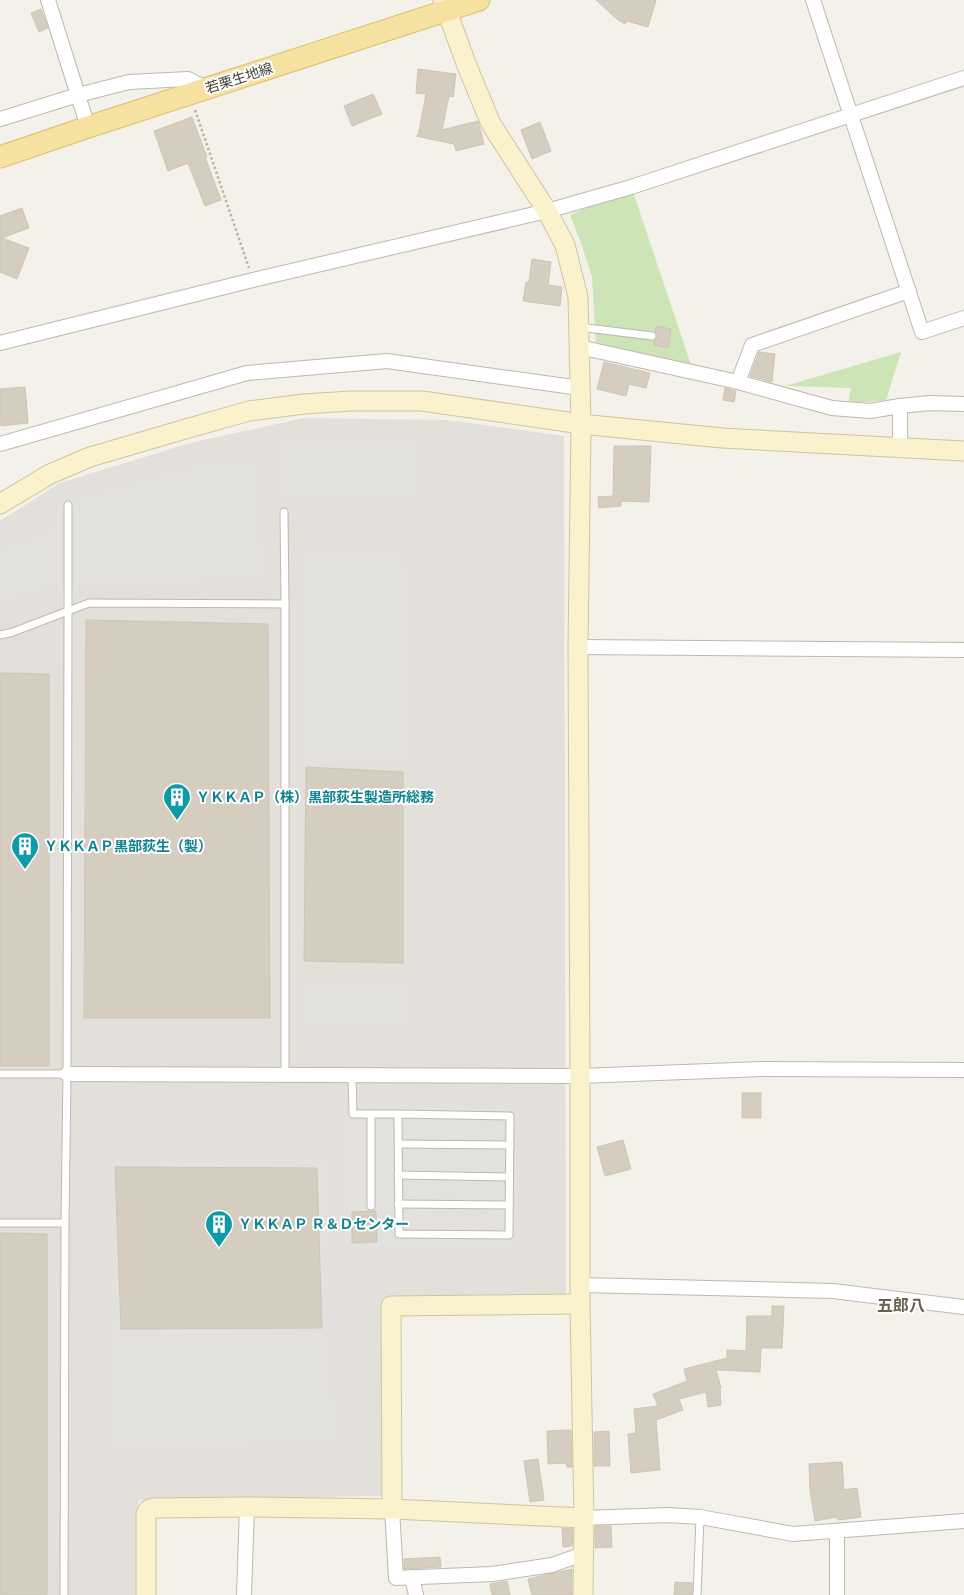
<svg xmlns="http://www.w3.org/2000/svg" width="964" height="1595" font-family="'Archivo Narrow','Noto Sans JP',sans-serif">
<rect width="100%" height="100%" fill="#f3f1ea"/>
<polygon fill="#e3e0db" points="304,418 447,420 564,436 566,1294 384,1299 383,1496 138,1500 136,1595 0,1595 0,521 60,483 190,443"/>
<g fill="#cde4b6">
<polygon points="633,192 691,365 596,345 592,277 581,243 570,215 597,203"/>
<polygon points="901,352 886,400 848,404 851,388 785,386"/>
</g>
<g fill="#e2e1de">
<polygon points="416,438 418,499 279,498 277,439"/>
<polygon points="198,462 260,463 266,582 55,588 0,609 0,547 50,527 54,501"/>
<polygon points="300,545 407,547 408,764 301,764"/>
<polygon points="297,978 410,979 412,1031 299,1030"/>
<polygon points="339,1104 518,1106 518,1251 345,1253"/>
<polygon points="106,1156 331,1158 336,1446 109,1451"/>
</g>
<g fill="#d4cdc0" stroke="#cec5b4">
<polygon points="596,0 656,0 648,27 627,21 625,24 618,20"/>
<polygon points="41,9 48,28 39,32 31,13"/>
<polygon points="418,69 456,74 453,97 449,96 442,130 478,121 484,144 456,151 454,144 416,136 418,136 426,94 416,93"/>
<polygon points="373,94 382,114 352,126 344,106"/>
<polygon points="192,117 207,157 205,157 221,200 205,206 188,163 168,171 154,131"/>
<polygon points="540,122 551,151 532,159 521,130"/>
<polygon points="22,208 29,228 2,238 29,248 17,279 0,272 0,216"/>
<polygon points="532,259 551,262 548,285 562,287 560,306 523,301 526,282 529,282"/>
<polygon points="656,326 671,329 668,348 654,345 654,341 657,337 655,332"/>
<polygon points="759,352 775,354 772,382 750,376"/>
<polygon points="604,362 650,373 646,388 629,384 626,396 597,389"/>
<polygon points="25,387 28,423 1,426 0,389"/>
<polygon points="725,388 736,391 734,402 723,400"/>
<polygon points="614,446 651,446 649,502 621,501 621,506 599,508 598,497 613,496"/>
<polygon points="86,620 268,624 270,1018 84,1018"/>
<polygon points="0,673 49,674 49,1066 0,1066"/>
<polygon points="306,767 403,772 403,963 304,961"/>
<rect x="742" y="1093" width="19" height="25"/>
<polygon points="623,1140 631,1169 605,1176 597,1147"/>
<polygon points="115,1167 317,1168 322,1328 121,1329"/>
<polygon points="376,1211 377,1242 352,1243 352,1212"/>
<polygon points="0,1233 47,1234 47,1595 0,1595"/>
<polygon points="772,1306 784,1306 782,1348 761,1348 760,1372 716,1370 721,1388 720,1388 721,1405 708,1407 706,1392 679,1399 683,1410 656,1420 660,1470 631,1473 628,1434 636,1433 634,1409 658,1406 653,1394 687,1381 684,1369 727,1358 727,1350 746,1351 747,1316 772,1316"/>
<polygon points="571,1430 572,1467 567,1467 566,1463 548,1464 547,1431"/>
<polygon points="609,1431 610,1466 594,1466 594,1432"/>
<polygon points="538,1459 544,1500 530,1502 524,1461"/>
<polygon points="842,1462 844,1490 857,1488 861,1517 838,1520 837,1517 815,1521 810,1490 809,1464"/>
<polygon points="595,1526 611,1526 612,1547 595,1548"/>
<polygon points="562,1528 573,1529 572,1546 563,1547"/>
<polygon points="440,1557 441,1567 404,1569 404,1559"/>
<polygon points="572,1569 572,1595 532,1595 528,1579"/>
<polygon points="507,1581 510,1595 492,1595 490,1584"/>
<polygon points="675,1582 692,1583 692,1595 674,1595"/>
</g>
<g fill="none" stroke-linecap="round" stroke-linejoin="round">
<g stroke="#beb9ad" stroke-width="9">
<g id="lane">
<polyline points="579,327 652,336"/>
<polyline points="284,512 285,604"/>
<polyline points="0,635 13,632 68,611 68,505"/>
<polyline points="0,1074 67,1074"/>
<polyline points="352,1076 353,1114 398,1114 399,1234 509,1235 510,1116 398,1114"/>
<polyline points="371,1114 371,1206"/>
<polyline points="398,1144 510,1145"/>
<polyline points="398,1175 509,1177"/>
<polyline points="398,1204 509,1205"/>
<polyline points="0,1223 65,1223 64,1595"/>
<polyline points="65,1223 67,1074 68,611 89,603 285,604 285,1075"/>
<polyline points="697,1595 700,1517"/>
</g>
</g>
<g stroke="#beb9ad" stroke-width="16">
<g id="street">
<polyline points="48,0 88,127"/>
<polyline points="813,0 922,332 964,318"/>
<polyline points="0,119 78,95 129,82 188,79 207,89"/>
<polyline points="0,343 253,280 547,211 631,187 964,78"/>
<polyline points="579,347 738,382"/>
<polyline points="900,406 870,411 832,408 738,382 752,345 909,291"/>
<polyline points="0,444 247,373 387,361 580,388"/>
<polyline points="900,448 900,406 930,403 964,404"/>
<polyline points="578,647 964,650"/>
<polyline points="67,1074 580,1076 762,1069 964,1070"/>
<polyline points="580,1285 833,1291 964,1307"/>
<polyline points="392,1509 396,1578 492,1574 552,1565 583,1554"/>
<polyline points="584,1518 668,1515 700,1517 793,1534 964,1521"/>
<polyline points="412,1577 416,1595"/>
<polyline points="244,1595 247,1507"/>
<polyline points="837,1595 837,1532"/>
</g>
</g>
<g stroke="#cfc59d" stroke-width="21">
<g id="secondary">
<polyline points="443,0 467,66 491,124 547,211 565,245 578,297 581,424 578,647 580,1076 580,1304 584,1518 583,1595"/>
<polyline points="0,504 50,474 90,457 182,430 249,411 304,404 351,401 422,401 581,424 722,438 964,451"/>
<polyline points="392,1509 391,1306 580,1304"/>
<polyline points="146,1595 146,1514 148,1510 153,1508 247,1507 392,1509 584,1518"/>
</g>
</g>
<g stroke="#dac071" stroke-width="23">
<polyline id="primary" points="0,157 88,127 479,0"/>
</g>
<polyline stroke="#bfb59f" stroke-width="2.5" stroke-dasharray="2.5 2.5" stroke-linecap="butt" points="195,110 249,268"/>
<use href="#lane" stroke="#fff" stroke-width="7"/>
<use href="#street" stroke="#fff" stroke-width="14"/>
<use href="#secondary" stroke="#faf2cd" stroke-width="19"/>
<use href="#primary" stroke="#f6e2a0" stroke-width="21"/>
</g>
<defs>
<g id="building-pin" transform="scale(1.4375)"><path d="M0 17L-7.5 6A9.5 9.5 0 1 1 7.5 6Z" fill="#0f9aa8" stroke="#fff"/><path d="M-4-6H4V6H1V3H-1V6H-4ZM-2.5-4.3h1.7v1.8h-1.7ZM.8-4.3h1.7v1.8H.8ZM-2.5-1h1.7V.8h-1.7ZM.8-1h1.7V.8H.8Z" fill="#fff"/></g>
</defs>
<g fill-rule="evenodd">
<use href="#building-pin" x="177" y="797"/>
<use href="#building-pin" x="25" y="846"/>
<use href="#building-pin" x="219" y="1224"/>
</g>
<g text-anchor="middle" stroke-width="4" stroke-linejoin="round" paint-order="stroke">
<g font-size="14" fill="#474238" stroke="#fff">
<text transform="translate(239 78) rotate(-18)" y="5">若栗生地線</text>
</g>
<g font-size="14" font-weight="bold" fill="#0d838f" stroke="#fff" text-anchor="start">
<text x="196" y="802">ＹＫＫＡＰ（株）黒部荻生製造所総務</text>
<text x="44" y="851">ＹＫＫＡＰ黒部荻生（製）</text>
<text x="238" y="1229">ＹＫＫＡＰ Ｒ＆Ｄセンター</text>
</g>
<g font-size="16" font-weight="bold" fill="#696051" stroke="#fff">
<text x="901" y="1311">五郎八</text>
</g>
</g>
</svg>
